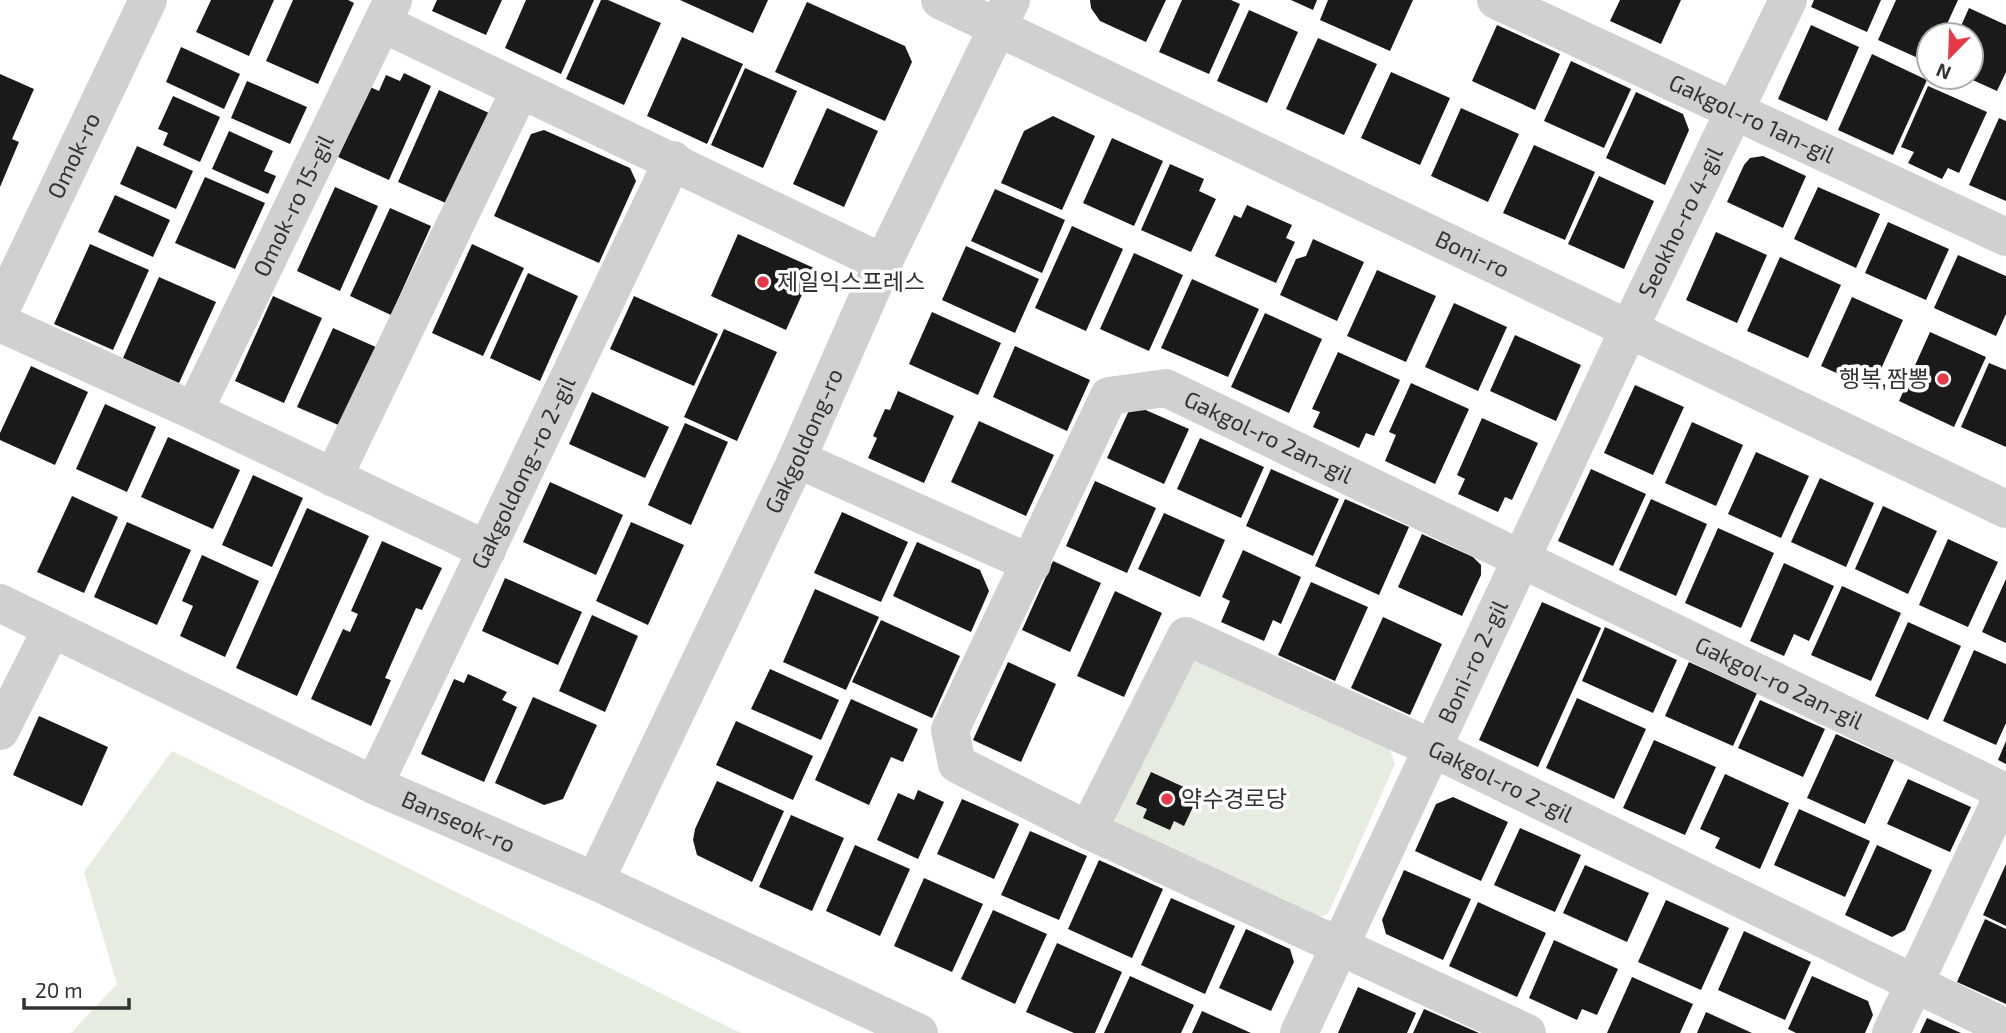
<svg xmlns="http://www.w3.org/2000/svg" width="2006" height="1033" font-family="'Exo 2','Noto Sans KR',sans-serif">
<rect width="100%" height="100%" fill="#fff"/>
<g fill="#e6ecdf">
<polygon points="1196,661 1389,747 1395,764 1328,914 1311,919 1119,833 1113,816 1180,667"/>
<polygon points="172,751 741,1033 71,1033 117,984 84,872"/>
</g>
<g fill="#1a1a1a">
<polygon points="211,0 274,0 249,56 196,32"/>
<polygon points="293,0 348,0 354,3 318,84 266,61"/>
<polygon points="437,0 502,0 486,35 432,11"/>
<polygon points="526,0 594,0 561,74 505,48"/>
<polygon points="601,0 608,0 661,23 624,105 566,79"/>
<polygon points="680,0 768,0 753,33"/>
<polygon points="1090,0 1166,0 1146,42 1100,21 1091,8"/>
<polygon points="1182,0 1231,0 1240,4 1209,74 1159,52"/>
<polygon points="1291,0 1317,0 1313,10"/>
<polygon points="1328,0 1413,0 1390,51 1320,20"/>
<polygon points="1620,0 1681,0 1661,44 1610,21"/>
<polygon points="1814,0 1881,0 1867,32 1811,7"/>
<polygon points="1896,0 1958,0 1942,35 1929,35 1929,63 1878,40"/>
<polygon points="807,2 905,46 912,62 885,121 775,72"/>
<polygon points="1969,8 2006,25 2006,72 1997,91 1966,77 1971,77 1971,35 1957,35"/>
<polygon points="1249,10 1298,32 1267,103 1217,81"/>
<polygon points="1497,25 1560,54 1535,110 1472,81"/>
<polygon points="1811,25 1859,47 1827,121 1778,99"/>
<polygon points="682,37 743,64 707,144 647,116"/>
<polygon points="1318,38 1377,64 1344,135 1286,109"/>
<polygon points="181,47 240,74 224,109 166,82"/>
<polygon points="1872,54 1927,80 1893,155 1838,130"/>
<polygon points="1571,61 1631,89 1604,148 1544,121"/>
<polygon points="745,68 797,91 763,168 711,145"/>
<polygon points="1391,72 1450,98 1420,165 1361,138"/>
<polygon points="404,73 431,86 389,180 338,157 370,87 379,91 386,75 400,81"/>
<polygon points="0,74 34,89 12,139 19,142 0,187"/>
<polygon points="247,81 307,107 290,144 231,118"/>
<polygon points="1928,86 1987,112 1959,173 1948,168 1942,179 1908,163 1914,152 1901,147"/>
<polygon points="439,90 489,113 448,204 398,182"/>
<polygon points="1636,92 1683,114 1689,130 1665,185 1606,158"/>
<polygon points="173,96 220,117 200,162 163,145 168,133 158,129"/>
<polygon points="827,108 878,131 844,207 793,184"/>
<polygon points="1461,108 1519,134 1488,202 1431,176"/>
<polygon points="1053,116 1095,136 1062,210 1001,183 1024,131"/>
<polygon points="1999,118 2006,121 2006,201 1969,185"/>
<polygon points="544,130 630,168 636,181 599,263 494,216 531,134"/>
<polygon points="229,131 273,151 264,171 276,176 268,194 212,169"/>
<polygon points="1112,138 1163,161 1134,226 1083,203"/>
<polygon points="1534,145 1595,172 1565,240 1503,213"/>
<polygon points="137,146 193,171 176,209 120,184"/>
<polygon points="1763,156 1806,176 1783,228 1727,202 1744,165 1750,158"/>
<polygon points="1170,164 1204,179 1199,191 1216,199 1191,252 1141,230"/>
<polygon points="1599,176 1654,201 1624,269 1568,244"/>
<polygon points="205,177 265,203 235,269 175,243"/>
<polygon points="335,187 378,206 340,291 297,271"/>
<polygon points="1818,187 1880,214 1856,268 1794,239"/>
<polygon points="995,189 1065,220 1042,273 971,241"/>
<polygon points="115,195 170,220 153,257 98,232"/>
<polygon points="1247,205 1292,225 1286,238 1295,242 1276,283 1215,256 1234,215 1241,218"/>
<polygon points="390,208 431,226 391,315 350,296"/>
<polygon points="1888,222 1949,249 1926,300 1865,273"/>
<polygon points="1072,226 1123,249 1086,331 1035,308"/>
<polygon points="1716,232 1767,255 1737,323 1686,300"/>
<polygon points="738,234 814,268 786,330 711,296"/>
<polygon points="1313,239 1364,262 1337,321 1280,295 1296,259 1306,256"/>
<polygon points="90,244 149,270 113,350 54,324"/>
<polygon points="472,244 524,268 483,356 432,333"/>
<polygon points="966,246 1039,279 1015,333 942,300"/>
<polygon points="1134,253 1183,275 1149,351 1100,329"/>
<polygon points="1958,255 2006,276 2006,314 1996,336 1934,308"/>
<polygon points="1780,257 1841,285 1808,358 1747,331"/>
<polygon points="1377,270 1436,296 1406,362 1347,336"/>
<polygon points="528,273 578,296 540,381 490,358"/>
<polygon points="159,277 216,302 179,383 123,358"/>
<polygon points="1192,279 1259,309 1228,377 1161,348"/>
<polygon points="273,296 322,318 284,403 235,381"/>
<polygon points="634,296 718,334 694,386 610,349"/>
<polygon points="1852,297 1903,320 1872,389 1821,366"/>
<polygon points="1454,303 1507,327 1478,391 1425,367"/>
<polygon points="932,312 1001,343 978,395 909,364"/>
<polygon points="1265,313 1322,339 1289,413 1231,387"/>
<polygon points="333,328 378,348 343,427 297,407"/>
<polygon points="724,329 777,352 737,441 684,417"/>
<polygon points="1930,332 1986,357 1954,427 1899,401"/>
<polygon points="1515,335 1581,365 1556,421 1490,391"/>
<polygon points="1015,346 1090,380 1067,431 993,397"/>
<polygon points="1338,352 1400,380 1374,436 1366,433 1359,448 1313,427 1320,412 1312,409"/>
<polygon points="1989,363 2006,370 2006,447 1961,427"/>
<polygon points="31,366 88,392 55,465 0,440 0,433"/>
<polygon points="1411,383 1469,409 1435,484 1385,461 1396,435 1389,432"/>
<polygon points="1635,385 1684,407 1653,475 1604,453"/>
<polygon points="898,391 954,416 924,483 868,458 877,438 873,436 885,409 890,410"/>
<polygon points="592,392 669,427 645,478 569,444"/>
<polygon points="105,404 156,427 127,492 76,469"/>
<polygon points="1132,404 1189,429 1164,484 1107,458"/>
<polygon points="1482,418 1538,443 1512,500 1505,497 1498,512 1458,494 1465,479 1457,475"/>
<polygon points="979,421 1054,455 1026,516 951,482"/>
<polygon points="1692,422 1743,445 1716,506 1665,483"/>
<polygon points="685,423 728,442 691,525 648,505"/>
<polygon points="168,437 240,470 213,529 141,497"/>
<polygon points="1200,438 1264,467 1241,518 1177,489"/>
<polygon points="1756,452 1809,476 1781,538 1728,514"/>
<polygon points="1271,469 1339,499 1313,556 1246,526"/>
<polygon points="1591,469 1646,494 1613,566 1558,541"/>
<polygon points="253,475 303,498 272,567 222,545"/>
<polygon points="1820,478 1874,503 1846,567 1791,542"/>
<polygon points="1095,481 1156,508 1127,573 1066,546"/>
<polygon points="550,482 623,515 596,575 523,542"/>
<polygon points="72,496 118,517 84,593 37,572"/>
<polygon points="1345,499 1409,527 1379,595 1315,566"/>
<polygon points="1651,499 1707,524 1676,596 1619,570"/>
<polygon points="1883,506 1937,531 1908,594 1855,569"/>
<polygon points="307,508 369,536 297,696 236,668"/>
<polygon points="842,512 908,542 881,602 814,573"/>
<polygon points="1164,513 1225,540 1200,597 1138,569"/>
<polygon points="127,522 191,550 157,625 94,597"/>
<polygon points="631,522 684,545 648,625 596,601"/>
<polygon points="1718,528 1774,553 1741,628 1685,603"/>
<polygon points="1422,534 1473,557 1481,565 1481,575 1462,616 1398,587"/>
<polygon points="1948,539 1998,562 1968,627 1919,605"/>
<polygon points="382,541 442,568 422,610 416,608 385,678 391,680 371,726 311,699 343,629 350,632 358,614 351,611"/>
<polygon points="917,542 980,570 989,591 971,632 893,596"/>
<polygon points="1243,550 1301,577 1281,624 1273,620 1264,641 1221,622 1230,601 1222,597"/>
<polygon points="202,555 259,581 225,657 180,636 193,606 182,601"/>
<polygon points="1053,561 1101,583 1070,652 1022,630"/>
<polygon points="1784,563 1834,586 1809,641 1794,634 1784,656 1750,641"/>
<polygon points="505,578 582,612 558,665 482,631"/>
<polygon points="2006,579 2006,643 1982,632"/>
<polygon points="1311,582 1368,607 1335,681 1278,655"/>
<polygon points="1842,586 1901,613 1871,681 1811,655"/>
<polygon points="815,589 879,617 846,690 783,662"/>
<polygon points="1115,591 1162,613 1124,697 1077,676"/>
<polygon points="1542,602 1601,628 1538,767 1479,740"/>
<polygon points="592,615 638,636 605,712 559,691"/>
<polygon points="1383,617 1442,644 1410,715 1351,688"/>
<polygon points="881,620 960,656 932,718 852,682"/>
<polygon points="1908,622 1961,646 1928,720 1875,696"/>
<polygon points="1605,627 1677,660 1653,713 1582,681"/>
<polygon points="1974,650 2006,664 2006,723 1996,745 1943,721"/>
<polygon points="1008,662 1056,684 1021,762 973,740"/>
<polygon points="1689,662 1757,693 1733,746 1665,716"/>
<polygon points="770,669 839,700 821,740 751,709"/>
<polygon points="468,674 507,692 502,700 517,707 484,782 421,754 454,679 464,683"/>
<polygon points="533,697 597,725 563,799 544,805 495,783"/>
<polygon points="1577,698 1646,729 1614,799 1546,768"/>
<polygon points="851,699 918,729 903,762 891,757 869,805 815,780"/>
<polygon points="1760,700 1825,729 1803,777 1738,748"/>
<polygon points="39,716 108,747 82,806 13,775"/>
<polygon points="736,721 813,756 793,800 716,765"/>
<polygon points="1836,734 1894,760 1865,824 1807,798"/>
<polygon points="1654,740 1716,767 1685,835 1623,808"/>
<polygon points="2006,741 2006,764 1998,760"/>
<polygon points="1151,772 1199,794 1184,826 1174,821 1170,830 1143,818 1147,809 1136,804"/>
<polygon points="1725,774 1789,803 1760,869 1715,848 1720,838 1700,829"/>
<polygon points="1908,779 1971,807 1950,852 1887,824"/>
<polygon points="717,781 784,811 752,882 697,855 693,840 695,829"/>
<polygon points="918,790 944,802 918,859 877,840 898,793 914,800"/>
<polygon points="1453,797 1508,822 1481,881 1415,851 1436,804"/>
<polygon points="962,799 1019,824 994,879 937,854"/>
<polygon points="1799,809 1870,841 1845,897 1774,865"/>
<polygon points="791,815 844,838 812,911 759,887"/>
<polygon points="1520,828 1581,855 1555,912 1494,885"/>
<polygon points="1030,831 1087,856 1059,920 1001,895"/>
<polygon points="855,845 910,869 880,936 826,911"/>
<polygon points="1877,845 1932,870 1905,930 1892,937 1845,915"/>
<polygon points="1099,860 1163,889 1132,958 1068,929"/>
<polygon points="2006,864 2006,926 1983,915"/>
<polygon points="1585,865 1649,893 1627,942 1563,913"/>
<polygon points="1404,870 1471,899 1443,960 1386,934 1382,920"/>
<polygon points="924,878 983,904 952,972 894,946"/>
<polygon points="1171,898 1235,926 1205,994 1141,965"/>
<polygon points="1666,900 1729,928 1701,990 1638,962"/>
<polygon points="1478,902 1546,933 1517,997 1449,966"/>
<polygon points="993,910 1047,934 1015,1004 961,979"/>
<polygon points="1985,919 2006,929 2006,1004 1957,982"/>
<polygon points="1246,929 1290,949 1294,962 1271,1011 1219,988"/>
<polygon points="1744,931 1811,962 1785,1020 1718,990"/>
<polygon points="1554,940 1618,969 1597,1015 1582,1009 1577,1020 1529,998"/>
<polygon points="1057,943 1122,972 1095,1033 1074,1033 1026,1012"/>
<polygon points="1130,976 1194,1005 1181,1033 1104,1033"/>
<polygon points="1812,976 1868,1001 1873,1015 1865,1033 1796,1033 1788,1029"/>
<polygon points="1632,977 1693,1004 1680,1033 1607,1033"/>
<polygon points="1358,987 1416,1013 1407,1033 1338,1033"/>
<polygon points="1424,1009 1479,1033 1413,1033"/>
<polygon points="1202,1011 1251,1033 1192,1033"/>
<polygon points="1706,1012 1752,1033 1697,1033"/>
<polygon points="1927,1018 1961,1033 1920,1033"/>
</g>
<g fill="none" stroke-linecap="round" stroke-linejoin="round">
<g stroke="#d0d0d0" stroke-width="38">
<path id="s1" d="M940 0 2006 509"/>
<path id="s2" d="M1496 0 2006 237"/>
<polyline points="382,23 883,263"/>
<path id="s3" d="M0 311 148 0"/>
<polyline points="0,323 194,411 487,550"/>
<path id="s4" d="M194 411 393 0"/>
<polyline points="797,459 1032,564"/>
<polyline points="333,478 520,90"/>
<path id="s5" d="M0 603 374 785 595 881"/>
<polyline points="0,731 51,630"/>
<path id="s6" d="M374 785 673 160"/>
<path id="s7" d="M1088 830 1186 636 1434 749 2006 1028"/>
<path id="s8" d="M1299 1033 1628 331 1788 0"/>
<path id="s9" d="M1527 1033 1088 830 957 764 950 730 1109 396 1166 388 1997 788 1998 806 1891 1033"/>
</g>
<path stroke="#d0d0d0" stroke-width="38" id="s10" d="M919 1033 595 881 797 459 883 263 1011 0"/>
</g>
<g fill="#e63946" stroke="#fff" stroke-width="2.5">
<circle cx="763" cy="282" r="7"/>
<circle cx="1943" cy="379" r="7"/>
<circle cx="1167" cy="799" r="7"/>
</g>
<g text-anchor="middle" stroke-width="7" stroke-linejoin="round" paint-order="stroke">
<g font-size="23" fill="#333" stroke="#fff">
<text dy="8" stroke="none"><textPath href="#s2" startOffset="282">Gakgol-ro 1an-gil</textPath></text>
<text dy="8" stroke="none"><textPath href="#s3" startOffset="172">Omok-ro</textPath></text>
<text dy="8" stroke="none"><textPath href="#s4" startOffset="228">Omok-ro 15-gil</textPath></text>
<text dy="8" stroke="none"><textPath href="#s8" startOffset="896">Seokho-ro 4-gil</textPath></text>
<text dy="8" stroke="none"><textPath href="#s1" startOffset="590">Boni-ro</textPath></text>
<text dy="8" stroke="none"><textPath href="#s9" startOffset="1206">Gakgol-ro 2an-gil</textPath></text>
<text dy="8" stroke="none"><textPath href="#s10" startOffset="845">Gakgoldong-ro</textPath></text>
<text dy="8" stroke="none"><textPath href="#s6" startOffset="346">Gakgoldong-ro 2-gil</textPath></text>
<text dy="8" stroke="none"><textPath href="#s8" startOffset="410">Boni-ro 2-gil</textPath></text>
<text dy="8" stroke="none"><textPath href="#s9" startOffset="1773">Gakgol-ro 2an-gil</textPath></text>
<text dy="8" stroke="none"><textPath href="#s7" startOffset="564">Gakgol-ro 2-gil</textPath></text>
<text dy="8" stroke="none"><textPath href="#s5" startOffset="508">Banseok-ro</textPath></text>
</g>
<g font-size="23" fill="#333" stroke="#fff" text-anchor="start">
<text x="777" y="290">제일익스프레스</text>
<text x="1929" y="387" text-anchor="end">행복,짬뽕</text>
<text x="1181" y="807">약수경로당</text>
</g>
</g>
<g transform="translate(1950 56) rotate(203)"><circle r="33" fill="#ffffff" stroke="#adadad" stroke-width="2"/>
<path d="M0-5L12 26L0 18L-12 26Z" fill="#e63946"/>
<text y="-10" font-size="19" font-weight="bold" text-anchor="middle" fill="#333333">N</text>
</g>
<path d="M24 998v10h105v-10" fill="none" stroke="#333333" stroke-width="3.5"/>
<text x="35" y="998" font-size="21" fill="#333333" stroke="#ffffff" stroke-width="5" paint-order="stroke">20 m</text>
</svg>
